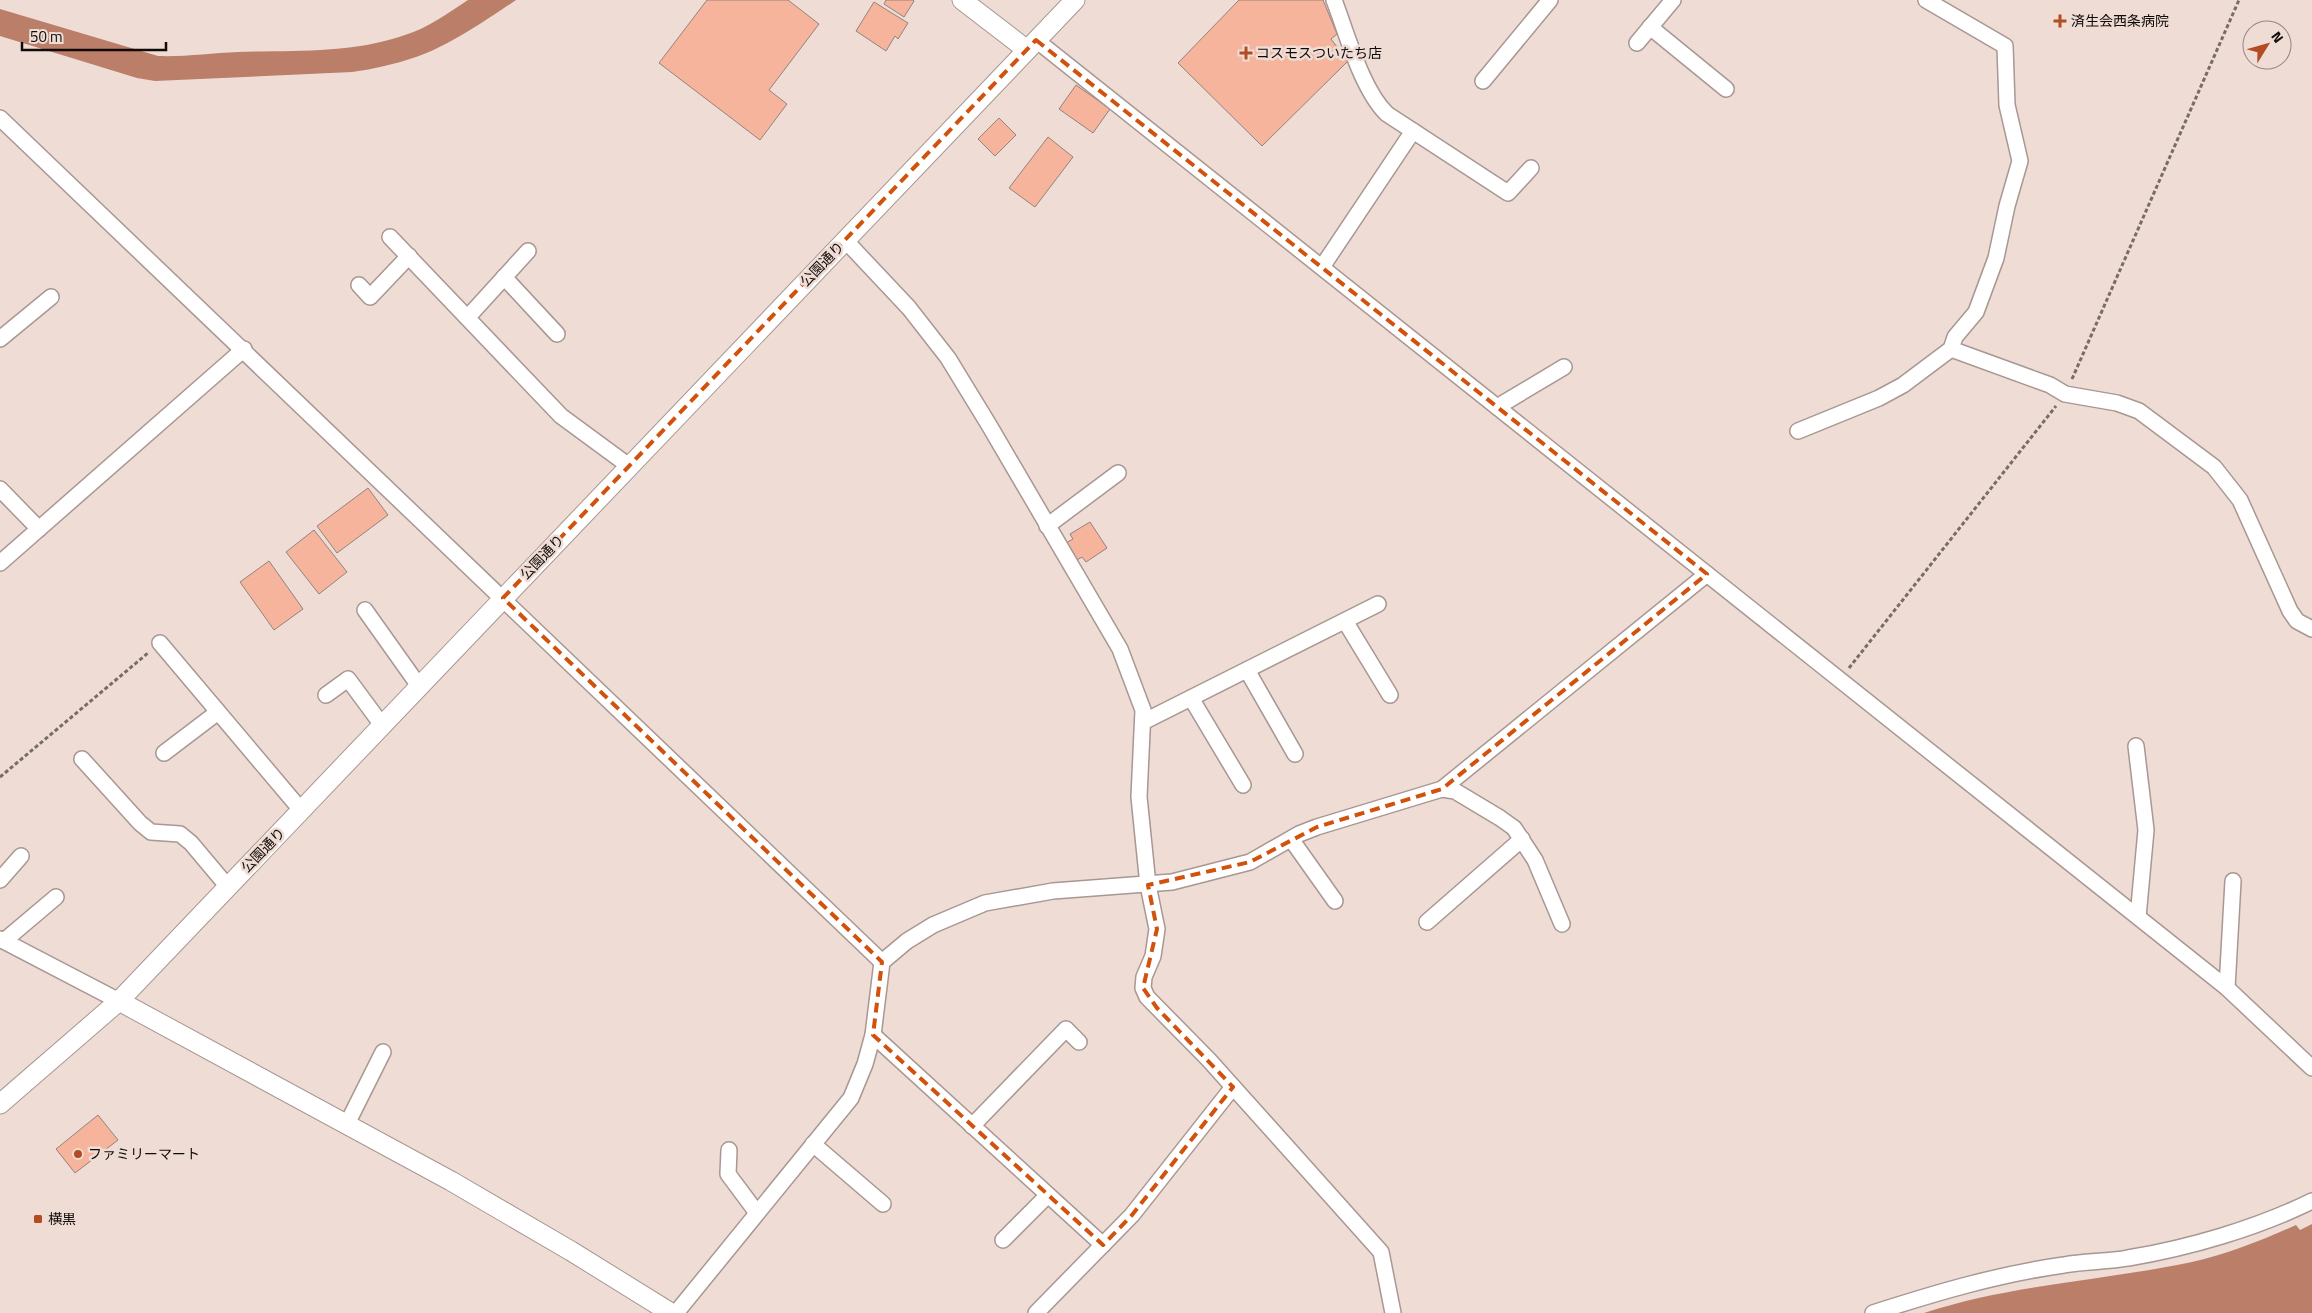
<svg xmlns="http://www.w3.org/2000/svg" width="2312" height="1313" font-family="'Titillium Web','Noto Sans JP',sans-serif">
<rect width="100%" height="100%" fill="#eedcd5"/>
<g fill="#bb7e68">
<path d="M468 0H516C488 19 447 47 416 57 395 64 374 69 352 72L155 81 137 78 0 36V9L158 56C185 57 211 53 238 52 295 50 351 54 405 35 428 28 448 13 468 0Z"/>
<path d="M2312 1224V1313H1924C2011 1284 2103 1281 2192 1262 2228 1254 2263 1240 2296 1225L2300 1230Z"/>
</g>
<g fill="#f6b49d" stroke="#93837d">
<polygon points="707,0 788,0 819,24 769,90 787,104 760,140 659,63"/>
<polygon points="886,0 913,0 914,1 904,17 884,4"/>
<polygon points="1239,0 1323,0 1337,34 1331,39 1348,61 1262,146 1178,63"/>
<polygon points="874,2 908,23 898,39 895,36 886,51 856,31"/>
<polygon points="1076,85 1110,109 1093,133 1059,109"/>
<polygon points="999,118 1016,135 995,156 978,139"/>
<polygon points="1048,137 1073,157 1035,207 1009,188"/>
<polygon points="368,488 388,515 337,553 317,526"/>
<polygon points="1090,522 1107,548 1086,562 1082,557 1077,560 1066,543 1073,539 1070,534"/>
<polygon points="314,530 347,572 319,594 286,552"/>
<polygon points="269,561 303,609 274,630 240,582"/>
<polygon points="98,1115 118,1140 75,1173 56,1149"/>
</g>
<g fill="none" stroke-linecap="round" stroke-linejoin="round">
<g stroke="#a89792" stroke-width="18">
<g id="minor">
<path d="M1334 0C1347 34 1362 90 1387 114L1508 193 1531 168"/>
<polyline points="1650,27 1726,89"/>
<polyline points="1036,40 2227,988 2312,1068"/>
<polyline points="1637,43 1673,0"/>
<polyline points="1483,81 1550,0"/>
<polyline points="0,118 882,962"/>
<polyline points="390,237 561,416 629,466"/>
<polyline points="845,240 909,308 948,358 989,425 1120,649 1143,710 1139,797 1148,885 1157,929 1153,956 1144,977 1143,988 1147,997 1209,1060 1381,1252 1393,1313"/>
<polyline points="1322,267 1413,131"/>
<polyline points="504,277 557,334"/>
<polyline points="359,285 370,297 409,256"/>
<polyline points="468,317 528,251"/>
<polyline points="0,339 51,297"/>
<polyline points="1951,349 2050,385 2065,394 2117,403 2139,411 2214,467 2240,500 2290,611 2297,621 2312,629"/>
<polyline points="1497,407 1564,367"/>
<polyline points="1798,431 1879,398 1903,385 1951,349 1955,337 1976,312 1996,258 2007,206 2020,161 2007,105 2005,46 1926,0"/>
<polyline points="0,489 39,529"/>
<polyline points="1047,526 1118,473"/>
<polyline points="0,563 244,349"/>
<polyline points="365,610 419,686"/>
<polyline points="1345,621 1390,695"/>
<polyline points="160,643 301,810"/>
<polyline points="1247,670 1295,754"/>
<polyline points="326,695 348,679 382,725"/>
<polyline points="1191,698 1243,785"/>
<polyline points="1143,722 1378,604"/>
<polyline points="2136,746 2146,830 2138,917"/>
<polyline points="164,753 218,712"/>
<polyline points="82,759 140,823 151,832 180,834 191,843 228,887"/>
<polyline points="1442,789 1455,791 1500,818 1514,828 1535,860 1562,924"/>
<polyline points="1291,839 1335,901"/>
<polyline points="0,880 21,856"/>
<polyline points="1427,922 1522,839"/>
<polyline points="0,939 119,1001"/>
<polyline points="4,941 56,897"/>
<polyline points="2227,988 2233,881"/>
<polyline points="873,1035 1103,1245"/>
<polyline points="347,1124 383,1052"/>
<polyline points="972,1126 1066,1029 1079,1042"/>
<polyline points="813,1144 883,1204"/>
<polyline points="729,1150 728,1174 757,1213"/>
<polyline points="1003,1240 1048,1195"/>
<polyline points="676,1313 851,1098 865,1064 873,1035 882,962 907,941 933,925 985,903 1053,891 1172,882 1250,862 1299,834 1317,827 1442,789 1707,574"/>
<polyline points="1036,1313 1132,1215 1233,1087"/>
<path d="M1873 1313C1935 1293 1999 1274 2064 1265 2085 1261 2107 1262 2128 1258 2189 1248 2257 1228 2312 1201"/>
</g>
</g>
<g stroke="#a89792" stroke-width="21">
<g id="tertiary">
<polyline points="962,0 1027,50"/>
<polyline points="119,1001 451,1181 571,1251 671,1313"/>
<polyline points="0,1104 119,1001 1075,0"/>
</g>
</g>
<g stroke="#776c67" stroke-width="3" stroke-dasharray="4 2.5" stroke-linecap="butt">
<polyline points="2072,379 2239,0"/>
<polyline points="1849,668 2056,406"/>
<polyline points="0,777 148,653"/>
</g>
<use href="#minor" stroke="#fff" stroke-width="15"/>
<use href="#tertiary" stroke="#fff" stroke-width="19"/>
</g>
<path fill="none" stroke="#d2510c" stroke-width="4" stroke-dasharray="10 6" stroke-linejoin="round" d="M1036 40 1707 574 1442 789 1317 827 1250 862 1148 885 1157 929 1143 988 1157 1008 1233 1087 1132 1215 1103 1245 873 1035 882 962 503 598Z"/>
<g fill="#b34c23" stroke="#eedcd5" stroke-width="2">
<path d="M2057.5 13.5h5v5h5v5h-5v5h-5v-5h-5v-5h5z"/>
<path d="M1243.5 45.5h5v5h5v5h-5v5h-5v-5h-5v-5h5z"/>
<circle cx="78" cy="1154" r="5"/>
<rect x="33" y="1214" width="10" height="10" rx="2.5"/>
</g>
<g text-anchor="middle" stroke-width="5" stroke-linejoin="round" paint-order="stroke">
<g font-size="14" fill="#100a08" stroke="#eedcd5" text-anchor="start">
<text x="2071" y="26">済生会西条病院</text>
<text x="1256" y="58">コスモスついたち店</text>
<text x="88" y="1159">ファミリーマート</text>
<text x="48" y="1224">横黒</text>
</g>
<g font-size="14" fill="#100a08" stroke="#eedcd5">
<text transform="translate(822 264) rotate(-46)" y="5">公園通り</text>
<text transform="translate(542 557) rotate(-46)" y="5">公園通り</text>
<text transform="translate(263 850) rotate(-46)" y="5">公園通り</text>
</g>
</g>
<g transform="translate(2267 45) rotate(53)"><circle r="24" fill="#eedcd5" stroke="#958883"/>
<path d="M0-4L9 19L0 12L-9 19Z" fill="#b34c23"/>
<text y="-8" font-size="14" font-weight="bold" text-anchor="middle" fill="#100a08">N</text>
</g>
<path d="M22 42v8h144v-8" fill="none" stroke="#100a08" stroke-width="2.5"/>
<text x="30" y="42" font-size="15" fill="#100a08" stroke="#eedcd5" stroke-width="4" paint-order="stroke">50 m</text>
</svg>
